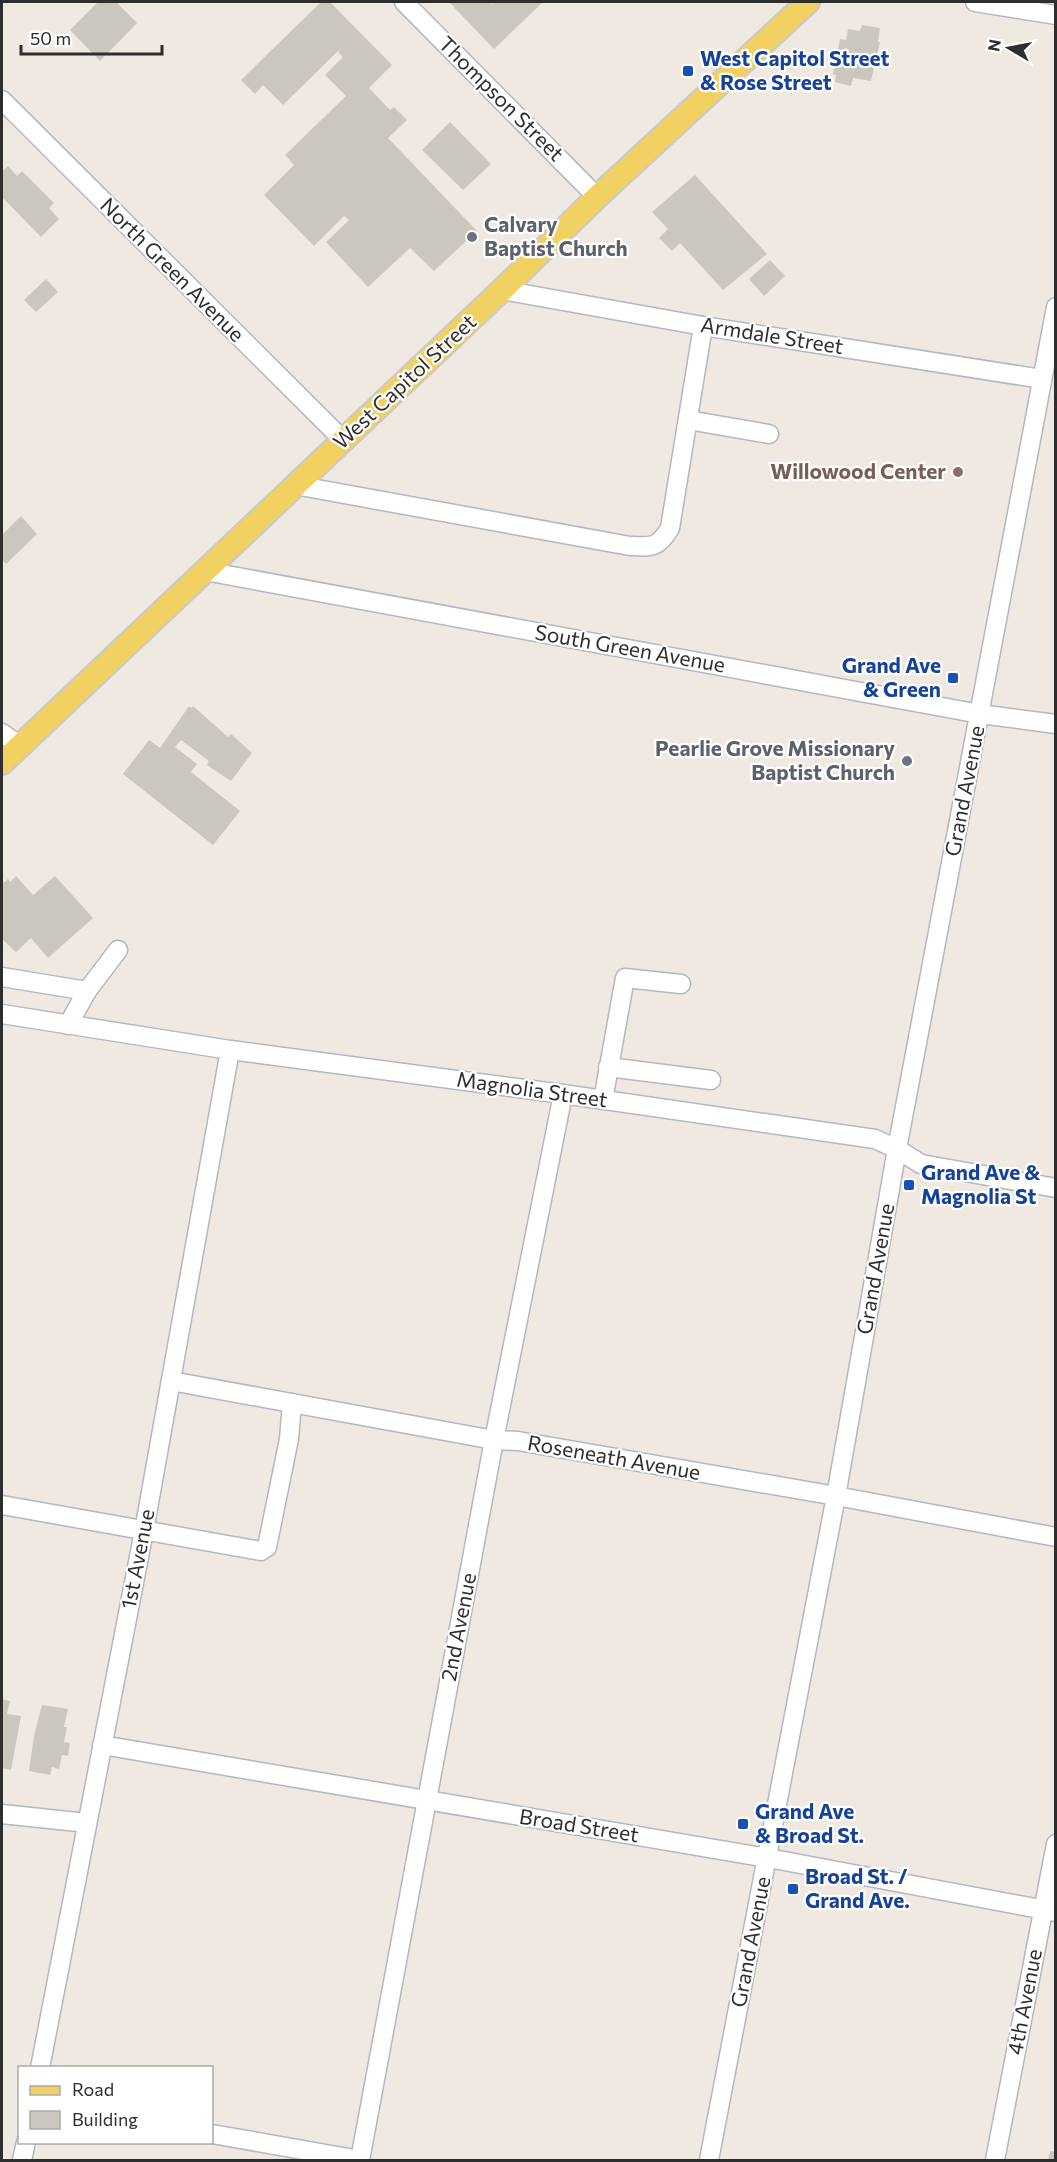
<svg xmlns="http://www.w3.org/2000/svg" width="1057" height="2162" font-family="Commissioner,sans-serif">
<rect width="100%" height="100%" fill="#efe9e1"/>
<g fill="#cbc7bf">
<polygon points="98,2 116,2 137,23 100,61 70,30"/>
<polygon points="321,2 330,2 392,65 369,88 390,110 394,107 407,120 388,138 477,231 434,271 410,248 368,287 326,242 349,220 344,216 314,246 264,195 294,165 285,155 346,96 325,75 343,57 338,52 342,47 283,105 263,85 255,94 241,80"/>
<polygon points="449,2 490,2 492,4 494,2 543,2 494,49"/>
<polygon points="862,25 880,28 878,42 880,42 871,81 853,78 851,86 835,82 836,75 833,74 840,39 846,40 848,29 860,31"/>
<polygon points="450,122 491,164 463,190 422,150"/>
<polygon points="8,166 17,176 22,171 54,203 49,208 59,219 41,237 2,197 2,172"/>
<polygon points="695,175 767,254 723,290 680,243 672,251 659,238 668,229 652,212"/>
<polygon points="770,260 785,276 764,296 749,279"/>
<polygon points="46,279 58,292 36,312 24,300"/>
<polygon points="21,516 37,534 6,564 2,559 2,535"/>
<polygon points="189,706 191,708 193,706 228,737 231,734 252,753 231,781 207,765 209,761 181,740 175,747 197,764 191,772 240,811 213,845 123,774 149,740 160,748"/>
<polygon points="16,876 33,895 55,876 93,918 48,958 31,938 16,952 2,939 2,884 8,879 10,882"/>
<polygon points="2,1699 10,1701 7,1714 21,1716 11,1770 2,1768"/>
<polygon points="42,1705 68,1709 64,1727 67,1727 64,1742 70,1743 68,1756 62,1755 59,1769 52,1767 50,1775 29,1771 34,1736"/>
<polygon points="1050,2151 1056,2152 1056,2160 1048,2160"/>
</g>
<g fill="none" stroke-linecap="round" stroke-linejoin="round">
<g stroke="#b4b7c1" stroke-width="21">
<g id="minor">
<polyline points="404,2 597,197"/>
<polyline points="975,2 1056,15"/>
<polyline points="2,100 343,440"/>
<polyline points="502,290 703,326 1042,379"/>
<polyline points="688,420 769,434"/>
<path d="M295 485 630 546C652 547 658 548 670 528L703 326"/>
<polyline points="205,571 980,714 1056,724"/>
<polyline points="2,733 20,746"/>
<polyline points="2,977 87,991 118,950"/>
<polyline points="2,1014 230,1050 563,1094 875,1139 897,1149 921,1164 1056,1188"/>
<polyline points="68,1025 87,991"/>
<polyline points="608,1067 711,1080"/>
<polyline points="603,1100 625,978 681,984"/>
<polyline points="171,1381 494,1440 518,1441 836,1496 1056,1537"/>
<polyline points="2,1505 261,1551 267,1547 289,1439 292,1403"/>
<polyline points="102,1745 768,1858 1056,1912"/>
<polyline points="2,1814 87,1823"/>
<polyline points="40,2068 144,1531 230,1050"/>
<polyline points="212,2134 360,2160"/>
<polyline points="22,2160 26,2142"/>
<polyline points="360,2160 494,1440 563,1094"/>
<polyline points="709,2160 836,1496 897,1149 1056,307"/>
<polyline points="995,2160 1056,1844"/>
</g>
</g>
<g stroke="#c9c9c9" stroke-width="26">
<polyline id="major" points="2,763 502,290 597,197 808,2"/>
</g>
<use href="#minor" stroke="#fff" stroke-width="18"/>
<use href="#major" stroke="#f2d163" stroke-width="22"/>
</g>
<g fill="#1a4fb4" stroke="#fff" stroke-width="2">
<rect x="682" y="65" width="12" height="12" rx="3"/>
<rect x="947" y="672" width="12" height="12" rx="3"/>
<rect x="903" y="1179" width="12" height="12" rx="3"/>
<rect x="737" y="1818" width="12" height="12" rx="3"/>
<rect x="787" y="1883" width="12" height="12" rx="3"/>
</g>
<g fill="#6b7280" stroke="#fff" stroke-width="2">
<circle cx="472" cy="237" r="6"/>
<circle cx="907" cy="761" r="6"/>
</g>
<circle fill="#8d6e63" stroke="#fff" stroke-width="2" cx="958" cy="472" r="6"/>
<g text-anchor="middle" stroke-width="4.5" stroke-linejoin="round" paint-order="stroke">
<g font-size="21" font-weight="bold" fill="#164399" stroke="#fff" text-anchor="start">
<text x="700" y="66">West Capitol Street<tspan x="700" dy="24">&amp; Rose Street</tspan></text>
<text x="941" y="673" text-anchor="end">Grand Ave<tspan x="941" dy="24">&amp; Green</tspan></text>
<text x="921" y="1180">Grand Ave &amp;<tspan x="921" dy="24">Magnolia St</tspan></text>
<text x="755" y="1819">Grand Ave<tspan x="755" dy="24">&amp; Broad St.</tspan></text>
<text x="805" y="1884">Broad St. /<tspan x="805" dy="24">Grand Ave.</tspan></text>
</g>
<g font-size="21" fill="#2e2e2e" stroke="#fff">
<text transform="translate(501 99) rotate(45)" y="7">Thompson Street</text>
<text transform="translate(172 270) rotate(45)" y="7">North Green Avenue</text>
<text transform="translate(772 336) rotate(9)" y="7">Armdale Street</text>
<text transform="translate(405 382) rotate(-43)" y="7">West Capitol Street</text>
<text transform="translate(630 649) rotate(10)" y="7">South Green Avenue</text>
<text transform="translate(965 791) rotate(-79)" y="7">Grand Avenue</text>
<text transform="translate(532 1090) rotate(8)" y="7">Magnolia Street</text>
<text transform="translate(876 1269) rotate(-80)" y="7">Grand Avenue</text>
<text transform="translate(614 1458) rotate(10)" y="7">Roseneath Avenue</text>
<text transform="translate(138 1559) rotate(-79)" y="7">1st Avenue</text>
<text transform="translate(459 1627) rotate(-79)" y="7">2nd Avenue</text>
<text transform="translate(579 1826) rotate(9)" y="7">Broad Street</text>
<text transform="translate(751 1942) rotate(-79)" y="7">Grand Avenue</text>
<text transform="translate(1025 2002) rotate(-79)" y="7">4th Avenue</text>
</g>
<g font-size="21" font-weight="bold" fill="#5b616d" stroke="#fff" text-anchor="start">
<text x="484" y="232">Calvary<tspan x="484" dy="24">Baptist Church</tspan></text>
<text x="895" y="756" text-anchor="end">Pearlie Grove Missionary<tspan x="895" dy="24">Baptist Church</tspan></text>
</g>
<g font-size="21" font-weight="bold" fill="#785e54" stroke="#fff" text-anchor="end">
<text x="946" y="479">Willowood Center</text>
</g>
</g>
<rect width="1057" height="2162" fill="none" stroke="#2e2e2e" stroke-width="6"/>
<rect x="18" y="2066" width="195" height="78" fill="#ffffff" stroke="#ababab" stroke-width="1.5"/>
<rect x="30" y="2086" width="30" height="9" fill="#f2d163" stroke="#ababab" stroke-width="1.5"/>
<text x="72" y="2096" font-size="18" fill="#2e2e2e">Road</text>
<rect x="30" y="2111" width="30" height="18" fill="#cbc7bf" stroke="#ababab" stroke-width="1.5"/>
<text x="72" y="2126" font-size="18" fill="#2e2e2e">Building</text>
<g transform="translate(1009 48) rotate(280)" stroke="#ffffff" stroke-width="4.5" paint-order="stroke">
<path d="M0-4.5L10 22L0 15L-10 22Z" fill="#2e2e2e"/>
<text y="-9" font-size="16" font-weight="bold" text-anchor="middle" fill="#2e2e2e">N</text>
</g>
<path d="M21 45v9h141v-9" fill="none" stroke="#2e2e2e" stroke-width="3"/>
<text x="30" y="45" font-size="18" fill="#2e2e2e" stroke="#ffffff" stroke-width="4.5" paint-order="stroke">50 m</text>
</svg>
